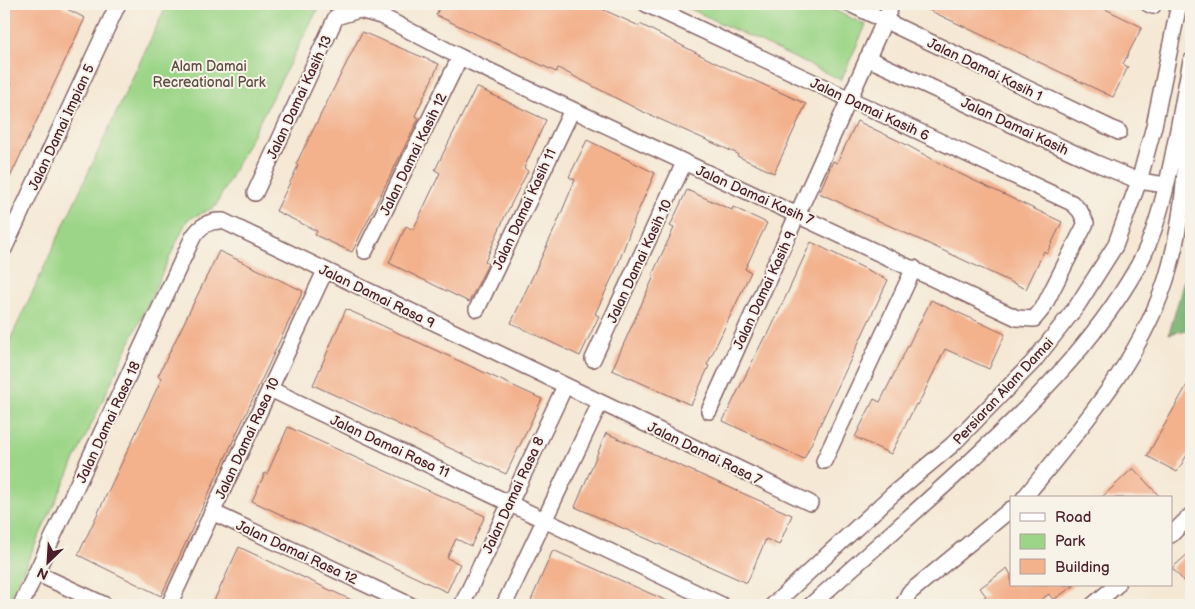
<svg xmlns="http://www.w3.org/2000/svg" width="1195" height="609" font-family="'Balsamiq Sans',sans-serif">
<rect width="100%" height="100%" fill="#f7f3e8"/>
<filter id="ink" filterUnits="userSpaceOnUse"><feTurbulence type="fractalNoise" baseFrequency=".02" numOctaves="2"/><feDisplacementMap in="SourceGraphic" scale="10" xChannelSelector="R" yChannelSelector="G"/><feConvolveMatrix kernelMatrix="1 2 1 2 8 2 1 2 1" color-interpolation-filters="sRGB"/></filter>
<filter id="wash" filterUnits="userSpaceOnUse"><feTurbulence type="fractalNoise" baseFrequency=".0096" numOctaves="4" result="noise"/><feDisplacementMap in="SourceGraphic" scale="20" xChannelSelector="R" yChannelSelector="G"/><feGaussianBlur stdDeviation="1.12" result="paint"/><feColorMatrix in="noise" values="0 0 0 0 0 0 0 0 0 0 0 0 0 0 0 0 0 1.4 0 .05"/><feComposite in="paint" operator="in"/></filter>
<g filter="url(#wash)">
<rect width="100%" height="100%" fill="#f5e8d4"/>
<g fill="#9cd587" stroke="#737a59">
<polygon points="167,4 328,4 319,7 215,207 187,220 7,605 4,605 4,353"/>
<polygon points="680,4 821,4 866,25 841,80"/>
</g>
<polygon fill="#7db674" stroke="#646a50" points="1191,256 1191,329 1169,334"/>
<g id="blocks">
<g fill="#f3b18c">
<polygon points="4,4 57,4 85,18 4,190 4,101 12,84 4,80"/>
<polygon points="441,4 591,4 639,26 640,24 714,62 806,104 774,173 737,156 738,154 639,110 558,68 556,72 436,15"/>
<polygon points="916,4 1095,4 1142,27 1123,64 1128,67 1113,97"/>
<polygon points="362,32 439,64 415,116 419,118 352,252 315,235 317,231 276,211 298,166 296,164"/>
<polygon points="476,87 546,120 524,168 528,171 505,216 485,262 488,264 469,302 389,263 406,226 413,230 440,173 435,170"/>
<polygon points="857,121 903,143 956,172 1062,222 1047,253 1044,251 1026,289 819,193 833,161 837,163"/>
<polygon points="587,140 655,173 635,218 617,267 595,314 599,316 580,356 511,323 555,228 575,180 569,177"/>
<polygon points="687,190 732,210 733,207 767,223 745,269 751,272 707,365 709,366 691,405 612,370 654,276 652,275 674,228 670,226"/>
<polygon points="811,242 888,280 804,459 723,421 765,336 767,337"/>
<polygon points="219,251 303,291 161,596 78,555 162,378 158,376"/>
<polygon points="931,300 1005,334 989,369 945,349 918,405 916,404 891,454 855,437 874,399 880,402"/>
<polygon points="346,309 542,399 506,474 313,385"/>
<polygon points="1191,378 1191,448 1177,472 1147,456"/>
<polygon points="288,427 485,516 471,546 456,539 447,558 460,564 447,592 252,501 265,473 267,474"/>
<polygon points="606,433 792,515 779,545 766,539 747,583 575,507"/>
<polygon points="1133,468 1161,498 1101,498 1112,488"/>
<polygon points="239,547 330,590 362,605 212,605"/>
<polygon points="553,550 600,571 676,605 529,605"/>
<polygon points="1191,551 1191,589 1172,568"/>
<polygon points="1007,568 1011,575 1011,585 1075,585 1053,600 1049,594 1034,605 974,605 986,596 980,588"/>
</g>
</g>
</g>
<g filter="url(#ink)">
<use href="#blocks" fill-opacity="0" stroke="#866566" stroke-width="1"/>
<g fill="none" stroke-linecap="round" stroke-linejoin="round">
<g stroke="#866566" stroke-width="18">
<g id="minor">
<polyline points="850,4 1119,132"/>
<polyline points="1148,4 1153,6"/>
<polyline points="867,58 1096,163 1139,181 1166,185"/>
<polyline points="255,193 336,17 359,10 381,16 460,57 1017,318 1034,319 1043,308 1086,223 1080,211 1072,203 646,4"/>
<polyline points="4,249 118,4"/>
<polyline points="365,251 460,57"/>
<polyline points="477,309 572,110"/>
<polyline points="593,359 684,163"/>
<polyline points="270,389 722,605"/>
<polyline points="709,411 892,4"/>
<polyline points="824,461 914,268"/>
<path d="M1024 498C1080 429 1147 353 1170 266 1184 214 1186 161 1189 108"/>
<polyline points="212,512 410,605"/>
<polyline points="1171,535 1191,515"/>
<polyline points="36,573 105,605"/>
<path d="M21 605 193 237C200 226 209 220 223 221L810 503"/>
<polyline points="169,605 325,271"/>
<polyline points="462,605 565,386"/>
<polyline points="504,605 600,403"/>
<polyline points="773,605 893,494 952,445 1033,362 1077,306 1115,246 1139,181 1154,126 1179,4"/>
<path d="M811 605C861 560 911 516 960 471 1027 409 1093 346 1138 266 1168 212 1178 121 1191 61"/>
<polyline points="903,605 909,593 1011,509"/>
<polyline points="1093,605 1117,585"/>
</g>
</g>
<use href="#minor" stroke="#fff" stroke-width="15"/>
</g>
</g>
<g text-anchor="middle" stroke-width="4" stroke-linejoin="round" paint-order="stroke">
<g font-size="14" fill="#5e4c42" stroke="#f7f3e8">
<text x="209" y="71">Alam Damai<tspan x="209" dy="16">Recreational Park</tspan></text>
</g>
<g font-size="14" fill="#4a1f2b" stroke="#f7f3e8">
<text transform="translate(985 69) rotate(26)" y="5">Jalan Damai Kasih 1</text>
<text transform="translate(299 97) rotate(-65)" y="5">Jalan Damai Kasih 13</text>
<text transform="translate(870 109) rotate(25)" y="5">Jalan Damai Kasih 6</text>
<text transform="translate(1015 126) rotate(25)" y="5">Jalan Damai Kasih</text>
<text transform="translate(61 127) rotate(-65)" y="5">Jalan Damai Impian 5</text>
<text transform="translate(413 154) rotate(-64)" y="5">Jalan Damai Kasih 12</text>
<text transform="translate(755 195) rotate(24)" y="5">Jalan Damai Kasih 7</text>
<text transform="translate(524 209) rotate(-65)" y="5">Jalan Damai Kasih 11</text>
<text transform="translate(639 261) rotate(-65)" y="5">Jalan Damai Kasih 10</text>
<text transform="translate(764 290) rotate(-65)" y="5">Jalan Damai Kasih 9</text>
<text transform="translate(377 296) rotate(26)" y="5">Jalan Damai Rasa 9</text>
<text transform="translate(1003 391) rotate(-47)" y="5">Persiaran Alam Damai</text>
<text transform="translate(108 422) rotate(-65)" y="5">Jalan Damai Rasa 18</text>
<text transform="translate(247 438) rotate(-65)" y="5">Jalan Damai Rasa 10</text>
<text transform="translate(390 446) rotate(25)" y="5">Jalan Damai Rasa 11</text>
<text transform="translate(705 453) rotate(26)" y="5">Jalan Damai Rasa 7</text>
<text transform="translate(513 495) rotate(-65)" y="5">Jalan Damai Rasa 8</text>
<text transform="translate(297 552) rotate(25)" y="5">Jalan Damai Rasa 12</text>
</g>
</g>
<rect width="1195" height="609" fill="none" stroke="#f7f3e8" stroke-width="20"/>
<rect x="1010" y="496" width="162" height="90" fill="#f7f3e8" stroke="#b29e9c"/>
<rect x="1020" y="513" width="25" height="8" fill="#ffffff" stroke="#b29e9c"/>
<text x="1055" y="522" font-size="15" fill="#4a1f2b">Road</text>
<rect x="1020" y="534" width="25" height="15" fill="#9cd587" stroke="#b29e9c"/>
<text x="1055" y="546" font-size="15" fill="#4a1f2b">Park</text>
<rect x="1020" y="559" width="25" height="15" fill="#f3b18c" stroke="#b29e9c"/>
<text x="1055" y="572" font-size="15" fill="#4a1f2b">Building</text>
<g transform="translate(48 562) rotate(205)" stroke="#f7f3e8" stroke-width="4" paint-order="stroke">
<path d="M0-4L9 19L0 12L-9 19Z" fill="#4a1f2b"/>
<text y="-8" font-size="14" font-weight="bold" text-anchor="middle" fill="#4a1f2b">N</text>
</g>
</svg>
